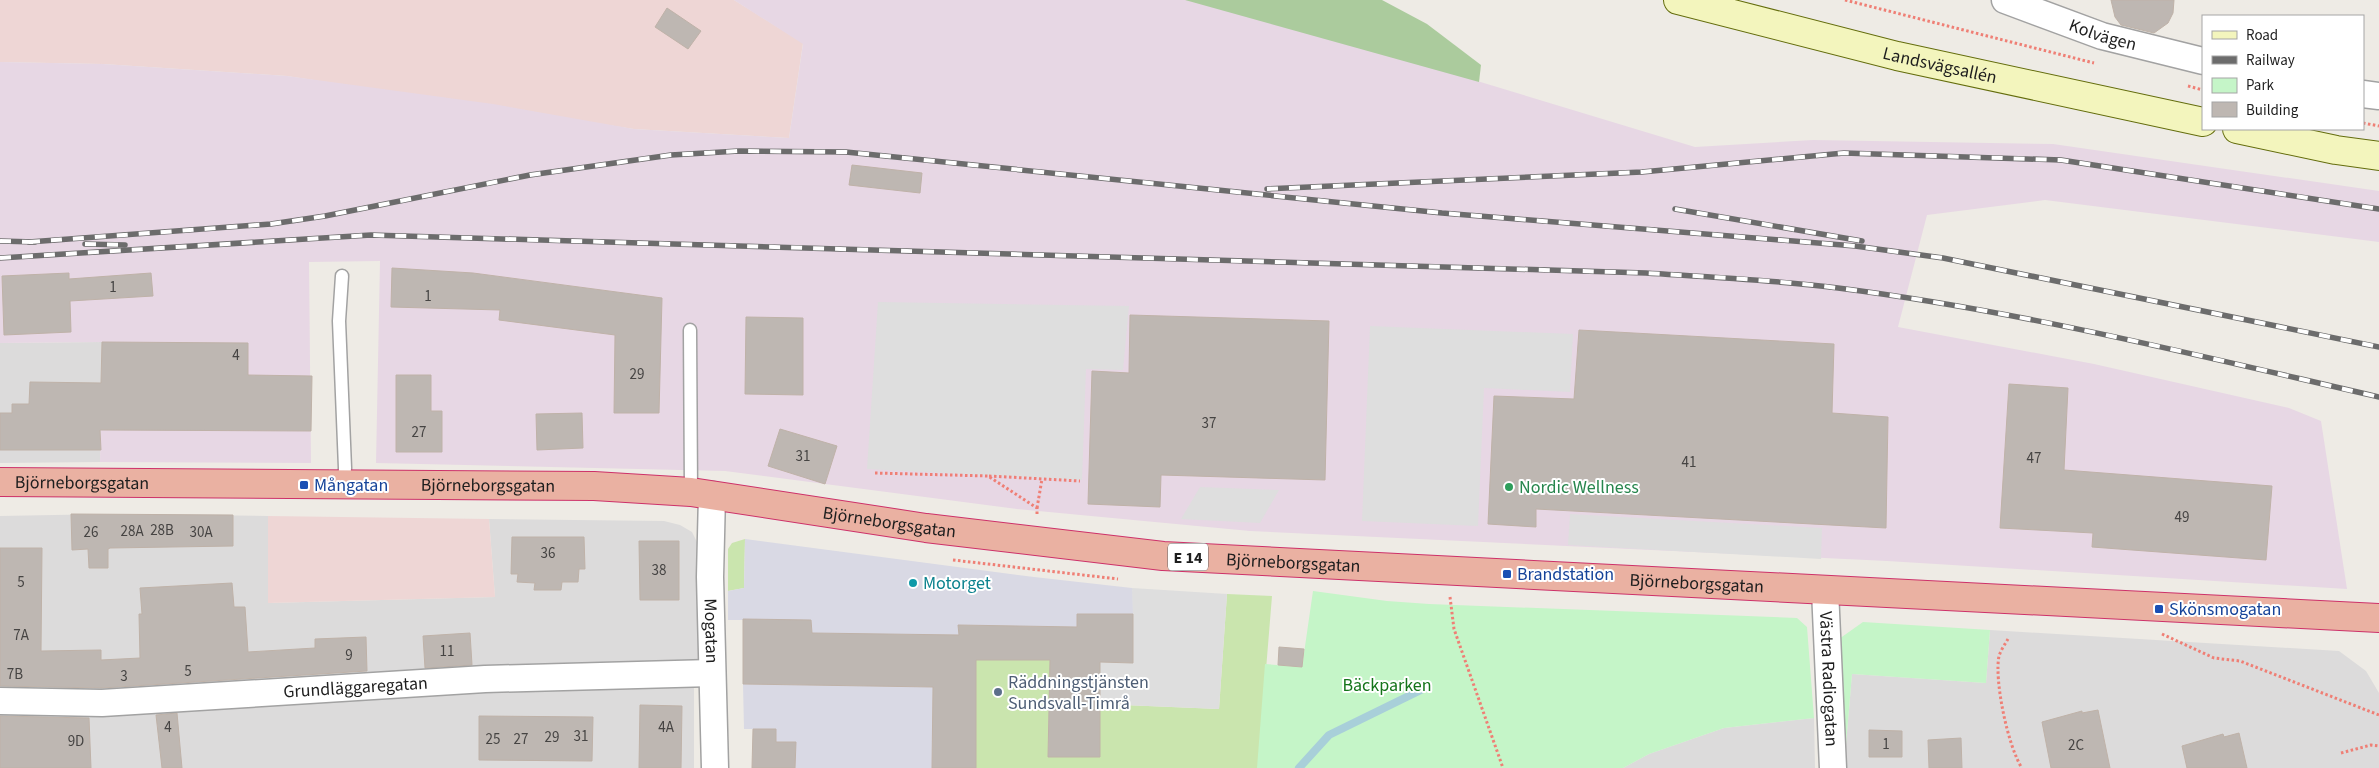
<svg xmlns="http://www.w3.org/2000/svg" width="2379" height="768" font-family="'Source Sans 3',sans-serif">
<rect width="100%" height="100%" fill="#eeebe5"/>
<g fill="#dcdbdb">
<polygon points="102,342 100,462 0,463 0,343"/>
<polygon points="109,514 268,516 269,603 495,597 489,519 664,521 680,525 692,532 698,544 699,665 315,683 0,693 0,516"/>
<polygon points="1990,630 2339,651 2366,671 2379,693 2379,768 1844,768 1852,674 1986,683"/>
<polygon points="694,679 694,768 0,768 0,707"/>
<polygon points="1814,718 1815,768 1623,768 1649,754 1724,728"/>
</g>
<g fill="#eed6d5">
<polygon points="0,0 734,0 803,43 789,138 634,129 287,76 103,64 0,62"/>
<polygon points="268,516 489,519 495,597 268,603"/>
</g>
<polygon fill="#e7d7e4" points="734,0 1192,0 1454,74 1695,147 1813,140 2053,144 2379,191 2379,242 2045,200 1927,215 1898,327 2094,364 2289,408 2321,421 2347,589 1887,561 1250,531 1017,509 725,471 376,463 380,261 309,262 311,463 100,462 102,342 0,343 0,62 103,64 287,76 493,104 634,129 789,138 803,44"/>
<g fill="#cae5ae">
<polygon points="745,539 744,588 728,591 728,549 732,543"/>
<polygon points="1227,594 1272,596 1258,768 976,768 976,660 1076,660 1050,671 1048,757 1100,757 1100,704 1219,709"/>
</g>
<polygon fill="#abcb9d" points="1185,0 1382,0 1427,24 1481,65 1479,82"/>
<g fill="#c5f5c8">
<polygon points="1313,591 1387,601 1429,604 1797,618 1807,627 1814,718 1724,728 1649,754 1623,768 1257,768 1265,664 1302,667"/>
<polygon points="1863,622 1990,630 1986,683 1852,674 1844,768 1839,639"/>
</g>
<g fill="#dedede">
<polygon points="878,302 1129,306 1123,370 1086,369 1082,480 867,469"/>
<polygon points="1370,326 1573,334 1570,392 1484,388 1478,526 1362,521"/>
<polygon points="1200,487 1279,490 1260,523 1181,519"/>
<polygon points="1570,514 1822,528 1821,559 1568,545"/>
<polygon points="1132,588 1227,594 1219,709 1100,704 1100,662 1133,663"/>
</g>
<g fill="#d9d9e4">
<polygon points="745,539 1034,577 1132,588 1133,614 1077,614 1077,627 959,625 959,635 812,633 811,620 728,620 728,591 744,588"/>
<polygon points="743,684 933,687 932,768 795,768 795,742 776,742 776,729 744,729"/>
</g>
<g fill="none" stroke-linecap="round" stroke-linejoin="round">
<polyline stroke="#a8cfd9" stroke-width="8" points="1299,768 1329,735 1425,688"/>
</g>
<g fill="#beb7b2" stroke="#bfb2a8">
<polygon points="2111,0 2174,0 2173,13 2168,23 2154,33 2121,25 2115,17"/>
<polygon points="667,8 701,31 688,49 655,27"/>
<polygon points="852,165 922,173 920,193 849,185"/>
<polygon points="392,268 473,273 662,298 659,413 614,413 615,335 499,320 500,310 391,307"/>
<polygon points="69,273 69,279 151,273 153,296 70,301 71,332 4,335 2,276"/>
<polygon points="1130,315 1329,321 1325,480 1161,475 1160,507 1088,504 1092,371 1129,373"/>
<polygon points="746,317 803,318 803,395 745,394"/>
<polygon points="1579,330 1834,344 1832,413 1888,417 1886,528 1536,509 1536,527 1488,524 1494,396 1574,399"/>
<polygon points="102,342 248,343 248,375 312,376 311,431 100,430 101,450 0,450 0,413 12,413 12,404 29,404 30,382 101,383"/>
<polygon points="396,375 431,375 431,411 442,411 442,452 396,452"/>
<polygon points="2009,384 2068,388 2064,470 2272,486 2266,560 2092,547 2093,533 2000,528"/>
<polygon points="582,413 583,448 537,450 536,414"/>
<polygon points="780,429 837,446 825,484 768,466"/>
<polygon points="71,514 233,515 233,546 110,548 108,549 108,568 89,568 88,549 72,550"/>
<polygon points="512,537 584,537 585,569 579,569 578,582 562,582 561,590 534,590 535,583 517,582 518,574 511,574"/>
<polygon points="639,541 679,541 679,600 640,600"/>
<polygon points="0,548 42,548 41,651 101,650 101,660 140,658 139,614 142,614 140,588 232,583 234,607 245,607 248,652 315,648 315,639 366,637 367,671 102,688 0,686"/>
<polygon points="1077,614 1133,614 1133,663 1100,662 1100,757 1048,757 1050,660 976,660 976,768 932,768 933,687 743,684 743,619 811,620 812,633 959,635 958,625 1077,627"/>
<polygon points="470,633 472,665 425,668 423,636"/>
<polygon points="1279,647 1304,649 1302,667 1278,665"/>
<polygon points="640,705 682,706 681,768 639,768"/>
<polygon points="2098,710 2110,768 2051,768 2042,722 2082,711 2082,713"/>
<polygon points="177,713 182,768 162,768 156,715"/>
<polygon points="0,716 89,718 91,768 0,768"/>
<polygon points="479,716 593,717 592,761 479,760"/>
<polygon points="753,729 776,729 776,742 796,742 795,768 752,768"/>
<polygon points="1869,730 1902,731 1902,757 1869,757"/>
<polygon points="2239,733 2247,768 2187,768 2182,746 2223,734 2224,737"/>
<polygon points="1961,738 1962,768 1929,768 1928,740"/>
</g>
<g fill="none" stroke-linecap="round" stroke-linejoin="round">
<g stroke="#a2a2a2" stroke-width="15">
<g id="service">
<polyline points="342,276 339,321 345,468 344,485"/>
<polyline points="690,330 691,492"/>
</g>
</g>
<g stroke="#a2a2a2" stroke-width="29">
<g id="minor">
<path id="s1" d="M2005 0 2102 36 2203 61"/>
<polyline points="2363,94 2379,96"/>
<path id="s2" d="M712 495 710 577 715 768"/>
<path id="s3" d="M1825 590 1833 768"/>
<path id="s4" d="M0 701 102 703 485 679 712 673"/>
</g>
</g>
<g stroke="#646d0d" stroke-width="30">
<g id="secondary">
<path id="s5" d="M1678 0 1897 56 2203 122"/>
<polyline points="2237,129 2336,150 2379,156"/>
</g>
</g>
<g stroke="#cd3169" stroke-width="30">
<g id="trunk">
<path id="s6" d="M0 482 594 486 691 492 926 528 1163 556 2379 618"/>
</g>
</g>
<g stroke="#ef7f75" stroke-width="3" stroke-dasharray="2.5 2.5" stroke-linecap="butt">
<polyline points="1845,0 2094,63"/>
<polyline points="2188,86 2203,90"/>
<polyline points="2363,123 2379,126"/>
<polyline points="875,473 988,476 1037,508 1037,515"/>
<polyline points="989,476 1080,481"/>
<polyline points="1037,508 1042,479"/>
<polyline points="953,560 1118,579"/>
<polyline points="1450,597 1454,629 1503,768"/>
<polyline points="2162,634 2214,658 2240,661 2379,715"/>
<path d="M2008 639C2005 644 2001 650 1999 656 1994 680 2008 747 2022 768"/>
<polyline points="2341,753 2371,745 2379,746"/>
</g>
<use href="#service" stroke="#fff" stroke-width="12"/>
<use href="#minor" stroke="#fff" stroke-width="26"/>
<use href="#secondary" stroke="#f3f5bd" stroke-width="28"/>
<use href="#trunk" stroke="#eab1a2" stroke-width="28"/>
<g stroke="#6c6c6c" stroke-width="5.5">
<g id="rail">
<polyline points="1267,189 1642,172 1844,153 2061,160 2379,209"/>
<polyline points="1675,209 1862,241"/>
<polyline points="0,241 35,242"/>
<polyline points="29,242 271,224 325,216 530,175 671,155 739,151 846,152 1442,213 1855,246 1943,258 2379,347"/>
<polyline points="85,244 125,245"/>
<path d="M0 258 371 235 1646 273C1710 277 1775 280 1838 288 2021 311 2200 356 2379 397"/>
</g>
</g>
<use href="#rail" stroke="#fff" stroke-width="4" stroke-dasharray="11" stroke-linecap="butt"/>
</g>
<g fill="#1a4fb4" stroke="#fff" stroke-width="2">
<rect x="299" y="480" width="10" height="10" rx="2.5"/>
<rect x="1502" y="569" width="10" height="10" rx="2.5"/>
<rect x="2154" y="604" width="10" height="10" rx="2.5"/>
</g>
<circle fill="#2e9e5b" stroke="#fff" stroke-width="2" cx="1509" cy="487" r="5"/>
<circle fill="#0f9aa8" stroke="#fff" stroke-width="2" cx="913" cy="583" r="5"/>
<circle fill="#5c6f8a" stroke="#fff" stroke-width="2" cx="998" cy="692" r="5"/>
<g text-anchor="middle" stroke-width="4" stroke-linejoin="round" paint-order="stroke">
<g font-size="15" fill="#464443">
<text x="113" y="292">1</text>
<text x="428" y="301">1</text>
<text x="236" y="360">4</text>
<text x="637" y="379">29</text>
<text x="1209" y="428">37</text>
<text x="419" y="437">27</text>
<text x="803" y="461">31</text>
<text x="2034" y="463">47</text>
<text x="1689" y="467">41</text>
<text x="2182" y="522">49</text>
<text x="162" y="535">28B</text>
<text x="132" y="536">28A</text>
<text x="91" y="537">26</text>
<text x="201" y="537">30A</text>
<text x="548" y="558">36</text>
<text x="659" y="575">38</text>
<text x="21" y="587">5</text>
<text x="21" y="640">7A</text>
<text x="447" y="656">11</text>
<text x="349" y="660">9</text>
<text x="188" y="676">5</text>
<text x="15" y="679">7B</text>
<text x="124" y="681">3</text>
<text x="168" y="732">4</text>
<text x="666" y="732">4A</text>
<text x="581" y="741">31</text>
<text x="552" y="742">29</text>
<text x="493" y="744">25</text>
<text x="521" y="744">27</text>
<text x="76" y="746">9D</text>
<text x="1886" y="749">1</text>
<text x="2076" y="750">2C</text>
</g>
<rect fill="#fff" stroke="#626262" stroke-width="1" x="1168" y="543.5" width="40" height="27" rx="4"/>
<g font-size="16" font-weight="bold" fill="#1e1e1e">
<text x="1188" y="563">E 14</text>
</g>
<g font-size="18" fill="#1e1e1e" stroke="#fff">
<text dy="6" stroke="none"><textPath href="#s1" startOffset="104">Kolvägen</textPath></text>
<text dy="6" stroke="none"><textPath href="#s5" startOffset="270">Landsvägsallén</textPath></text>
<text dy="6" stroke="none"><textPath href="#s6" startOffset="82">Björneborgsgatan</textPath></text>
<text dy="6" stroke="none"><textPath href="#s6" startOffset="488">Björneborgsgatan</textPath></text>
<text dy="6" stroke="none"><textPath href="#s6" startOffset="892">Björneborgsgatan</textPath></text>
<text dy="6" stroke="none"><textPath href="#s6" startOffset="1298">Björneborgsgatan</textPath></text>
<text dy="6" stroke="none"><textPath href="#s6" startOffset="1702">Björneborgsgatan</textPath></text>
<text dy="6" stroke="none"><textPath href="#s2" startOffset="136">Mogatan</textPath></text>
<text dy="6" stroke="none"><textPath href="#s3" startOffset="89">Västra Radiogatan</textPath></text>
<text dy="6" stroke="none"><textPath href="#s4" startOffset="356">Grundläggaregatan</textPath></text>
</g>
<g font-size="18" fill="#164399" stroke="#fff" text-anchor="start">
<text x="314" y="491">Mångatan</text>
<text x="1517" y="580">Brandstation</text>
<text x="2169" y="615">Skönsmogatan</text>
</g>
<g font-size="18" fill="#27864d" stroke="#fff" text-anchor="start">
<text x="1519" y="493">Nordic Wellness</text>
</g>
<g font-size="18" fill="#0d838f" stroke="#fff" text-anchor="start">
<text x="923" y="589">Motorget</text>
</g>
<g font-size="18" fill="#4e5e75" stroke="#fff" text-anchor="start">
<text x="1008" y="688">Räddningstjänsten<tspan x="1008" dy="21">Sundsvall-Timrå</tspan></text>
</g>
<g font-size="18" fill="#14741a" stroke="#fff">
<text x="1387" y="691">Bäckparken</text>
</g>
</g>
<rect x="2202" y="15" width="162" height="115" fill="#ffffff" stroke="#a5a5a5"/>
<rect x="2212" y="31" width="25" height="8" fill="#f3f5bd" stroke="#a5a5a5"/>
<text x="2246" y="40" font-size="15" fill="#1e1e1e">Road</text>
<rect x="2212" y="56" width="25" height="8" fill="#6c6c6c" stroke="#a5a5a5"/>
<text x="2246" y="65" font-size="15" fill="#1e1e1e">Railway</text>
<rect x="2212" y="78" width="25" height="15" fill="#c5f5c8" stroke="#a5a5a5"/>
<text x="2246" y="90" font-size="15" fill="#1e1e1e">Park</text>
<rect x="2212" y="102" width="25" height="15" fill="#beb7b2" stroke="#a5a5a5"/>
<text x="2246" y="115" font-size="15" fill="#1e1e1e">Building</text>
</svg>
